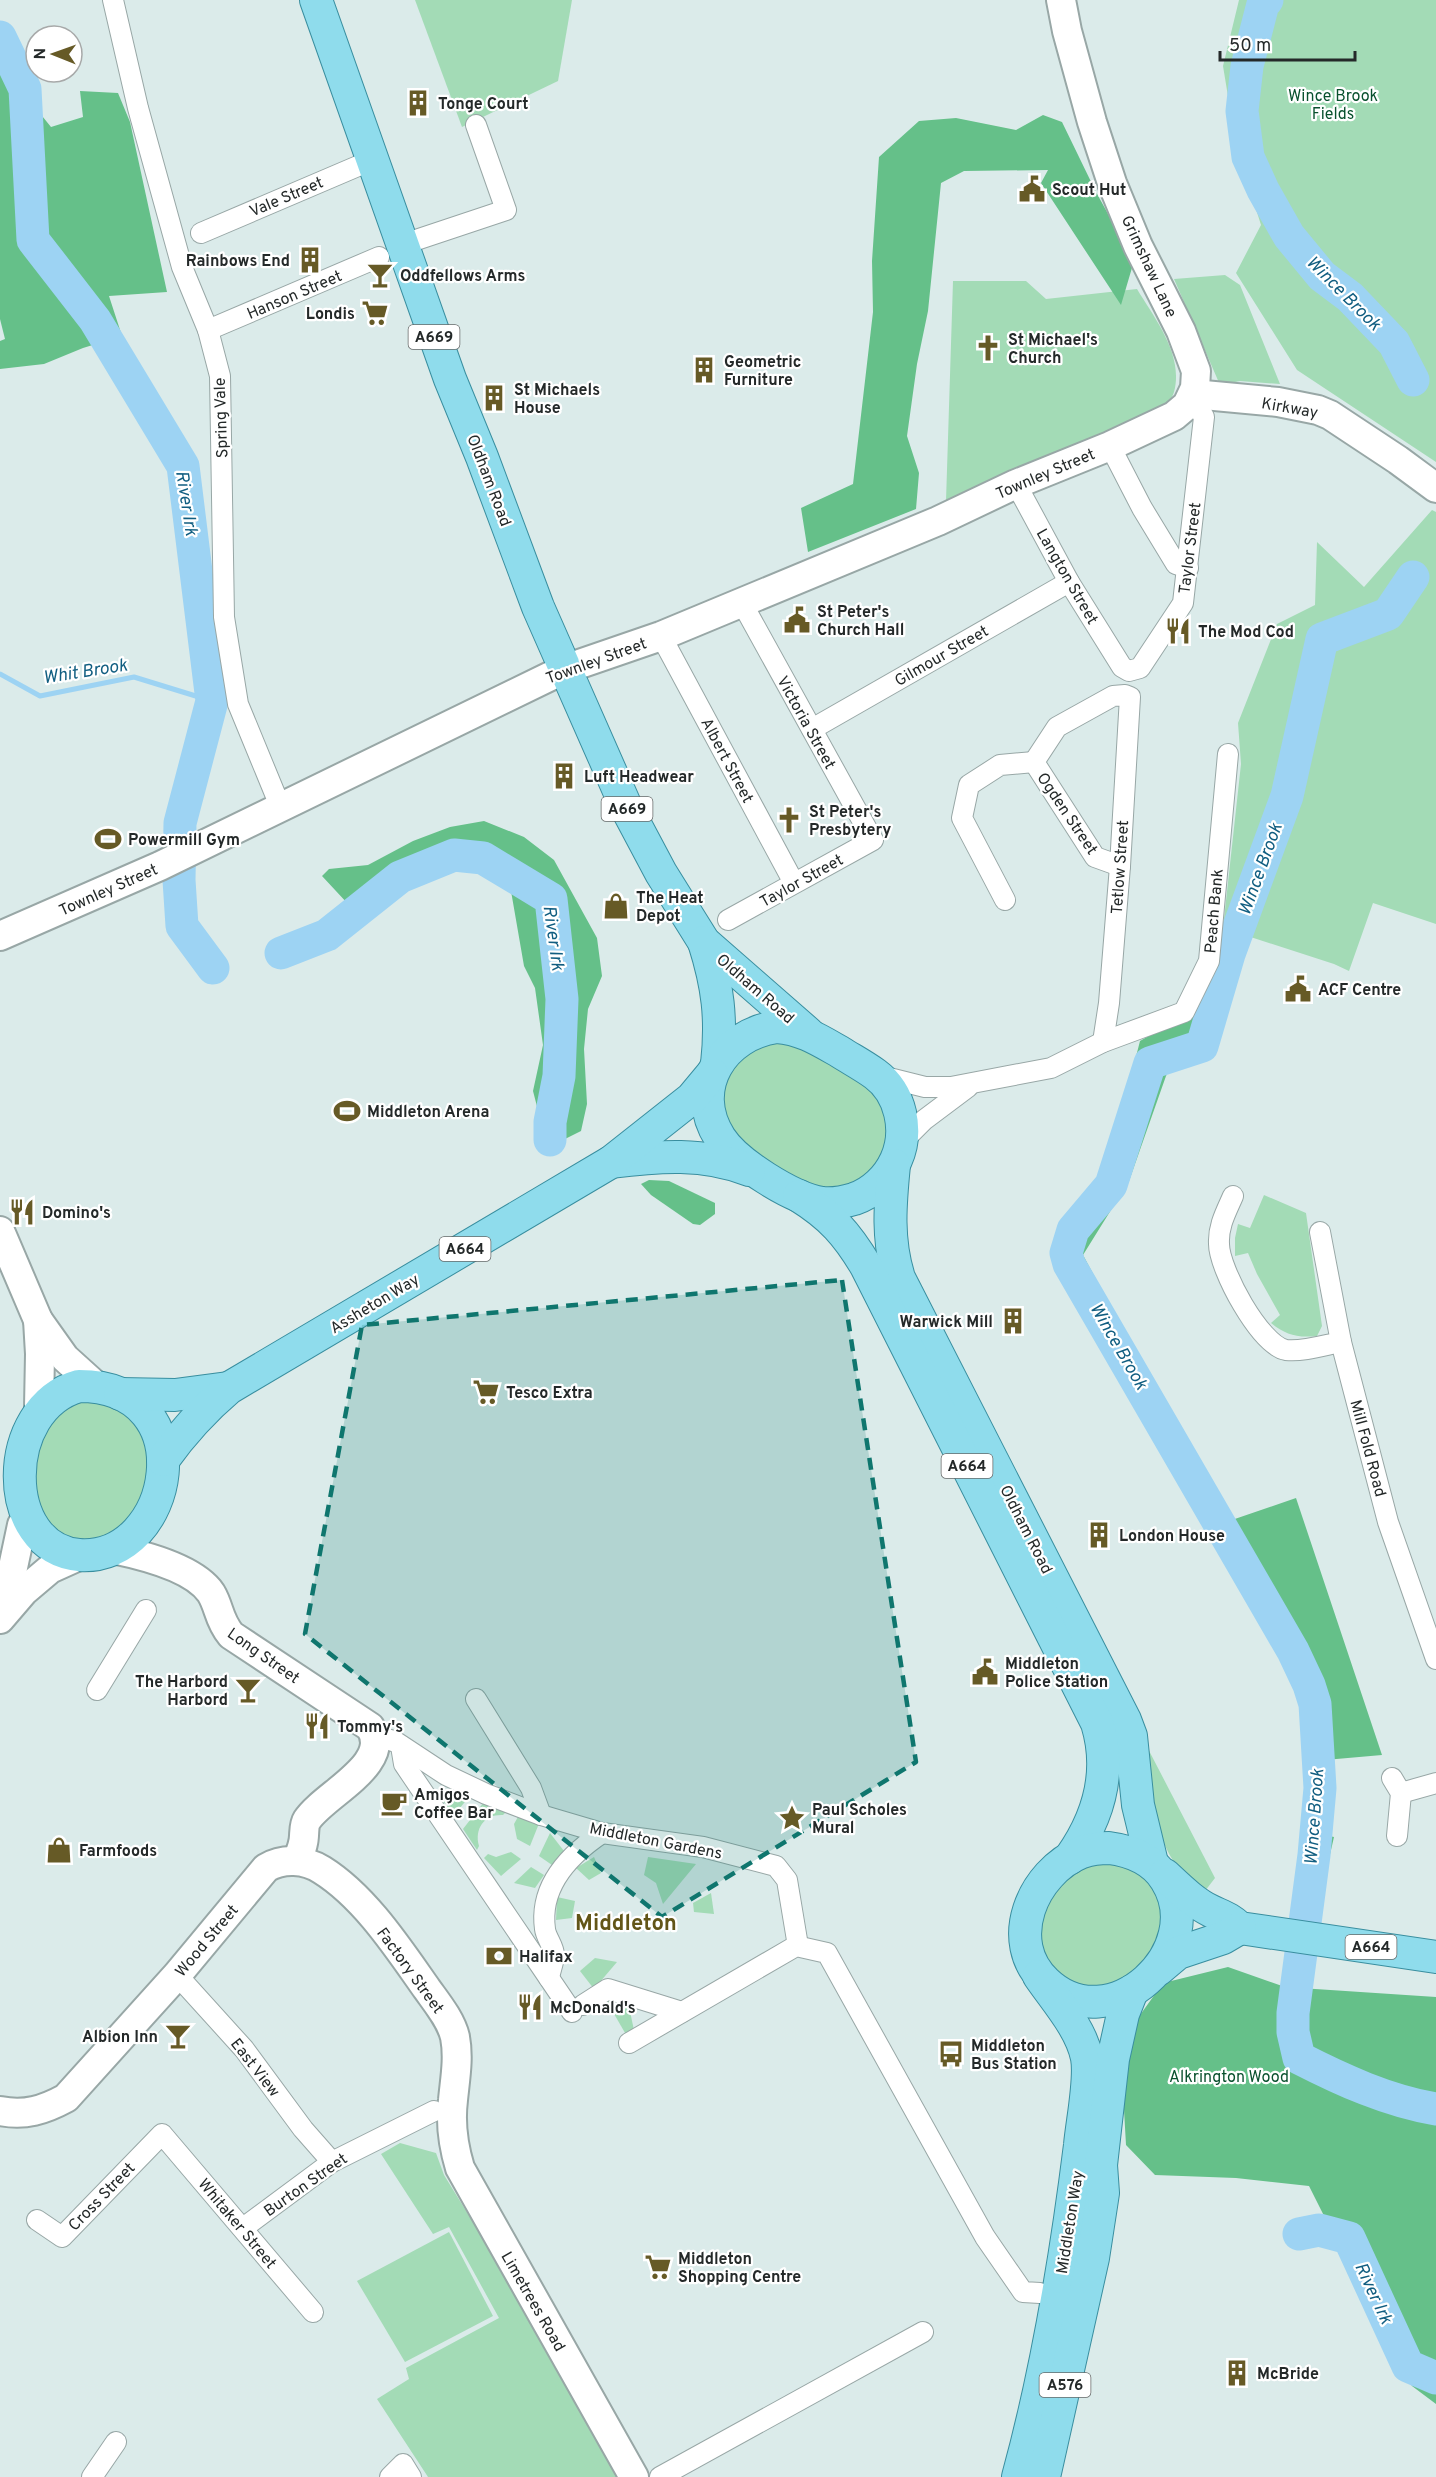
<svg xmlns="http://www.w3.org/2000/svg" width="1436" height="2477" font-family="Overpass,sans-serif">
<rect width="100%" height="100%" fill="#dbebea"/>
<g fill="#a3dbb6">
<polygon points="415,0 572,0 558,81 462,127"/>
<polygon points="1239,0 1436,0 1436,462 1297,370 1236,273 1261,225 1236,145 1223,66"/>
<polygon points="1225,275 1240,285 1280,384 1240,381 1220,385 1174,279"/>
<path d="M953 281H1026L1046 299 1137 289C1155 319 1184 355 1174 392 1172 400 1162 409 1157 415L946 501Z"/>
<polygon points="1432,510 1436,512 1436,924 1373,903 1349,971 1334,964 1223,928 1241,764 1238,723 1277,624 1315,605 1317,542 1364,587"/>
<polygon points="790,1040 868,1084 879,1095 890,1129 880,1165 850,1187 824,1190 772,1166 738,1141 721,1106 728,1070 756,1044"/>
<path d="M1264 1195 1306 1213 1322 1326 1317 1336C1297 1338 1286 1335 1271 1323L1280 1315 1257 1274 1248 1253 1235 1256V1238L1238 1224 1250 1228Z"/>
<polygon points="81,1400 115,1406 143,1432 150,1461 145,1492 123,1526 108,1536 81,1542 57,1536 21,1480 49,1416"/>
<path d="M1144 1741 1215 1878 1205 1891C1197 1884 1186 1878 1180 1870 1151 1834 1150 1784 1144 1741Z"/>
<polygon points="451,1791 469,1797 454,1815 443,1801"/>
<path d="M484 1802 507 1811 503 1815C485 1814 474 1828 479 1846L477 1850 463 1829Z"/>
<polygon points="519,1815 540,1821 530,1846 517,1839 514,1824"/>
<polygon points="550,1833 564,1851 552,1865 539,1856"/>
<polygon points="511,1852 521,1859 501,1876 484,1858 488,1854 496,1857"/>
<polygon points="594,1857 601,1873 589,1880 576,1868"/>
<polygon points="648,1857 696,1864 663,1904 656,1883 644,1875"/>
<path d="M1108 1862C1115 1864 1124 1865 1131 1868 1156 1879 1167 1912 1159 1938 1158 1943 1153 1949 1150 1953 1131 1981 1093 1998 1064 1976 1056 1970 1047 1964 1044 1953 1032 1908 1063 1867 1108 1862Z"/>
<polygon points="531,1867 544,1875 535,1888 514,1883"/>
<polygon points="711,1893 714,1914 694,1912 693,1903"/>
<polygon points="557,1897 575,1901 572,1918 556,1920"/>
<polygon points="595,1958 617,1962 594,1989 580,1971"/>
<polygon points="627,1997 635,2035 628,2038 606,2000"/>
<polygon points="400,2143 436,2153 444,2175 524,2305 618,2477 428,2477 377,2399 409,2379 406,2368 499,2318 449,2227 433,2234 381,2154"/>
<polygon points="449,2232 493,2316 405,2362 357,2281"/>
</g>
<g fill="#65c089">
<polygon points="0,25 34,106 51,127 83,117 80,91 118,93 130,122 167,292 109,296 122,336 83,348 44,364 0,369 0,341 5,339 0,319"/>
<polygon points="1043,115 1062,122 1096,192 1134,261 1121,305 1041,183 1048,170 964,171 941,183 928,311 917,364 907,436 919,473 916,509 808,552 801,508 853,484 873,312 872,261 879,157 919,121 956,118 1016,130"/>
<polygon points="484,821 524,837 554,860 597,938 602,976 588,1009 584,1049 587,1104 581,1131 543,1150 541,1122 533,1091 543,1045 535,988 524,966 511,891 486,868 447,867 362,919 322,876 329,869 368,865 413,841 450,827"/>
<path d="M1190 1012H1218L1200 1052 1176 1058 1166 1076 1129 1181 1083 1255 1226 1522 1296 1498 1382 1755 1325 1760 1321 1834 1334 1837 1317 1911 1303 1908C1313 1833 1327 1749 1299 1676 1281 1630 1251 1587 1226 1544H1219L1076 1284 1064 1236 1070 1220 1107 1170 1140 1041Z"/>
<polygon points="649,1180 669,1181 715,1203 715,1214 700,1225 693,1224 651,1195 641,1184"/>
<polygon points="1228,1967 1285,1987 1436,1997 1436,2404 1412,2386 1401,2369 1309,2186 1236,2178 1155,2175 1126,2145 1123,2092 1135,2022 1163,1983"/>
</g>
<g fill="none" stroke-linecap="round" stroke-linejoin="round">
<polyline stroke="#9dd3f3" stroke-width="5" points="0,674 40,696 134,677 212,701"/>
<g stroke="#9dd3f3" stroke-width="33">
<polyline points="1267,0 1263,4 1247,66 1242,111 1248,157 1263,190 1289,236 1322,276 1350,297 1394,343 1413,380"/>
<polyline points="0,37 25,89 33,240 95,320 183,466 212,701 180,823 179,880 182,926 213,968"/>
<path d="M1413 577 1388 614 1322 639 1287 796 1229 954 1202 1046 1150 1063 1111 1185 1073 1230 1066 1253 1069 1264 1293 1651 1309 1685 1315 1704 1320 1788 1314 1855 1293 2013V2032L1299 2058C1342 2080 1388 2101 1436 2109"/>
<polyline points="281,953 327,935 400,877 454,855 483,858 551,899 562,999 559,1076 550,1122 550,1140"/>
<polyline points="1299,2234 1319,2230 1349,2238 1408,2366 1436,2378"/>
</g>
<g stroke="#98a7a6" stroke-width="22">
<g id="street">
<polyline points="113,0 138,108 182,267 208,330 220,376 224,617 238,704 280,806"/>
<polyline points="201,233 372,160"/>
<polyline points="401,245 506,210 476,125"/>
<polyline points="208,330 379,257"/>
<polyline points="1110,446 1142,508 1176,564 1188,568"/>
<polyline points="1016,484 1069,582 1122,667 1129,671 1140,668 1183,603 1204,417 1196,404 1189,402"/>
<polyline points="661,636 794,883"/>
<polyline points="812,729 1069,582"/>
<polyline points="1034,762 1057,727 1113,696 1125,695 1130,697 1120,866 1109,1003 1103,1042"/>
<polyline points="1034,762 1095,857 1120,866"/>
<polyline points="1005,900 962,818 969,785 1000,765 1034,762"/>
<polyline points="728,920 873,840 742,603"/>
<polyline points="881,1076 925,1087 951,1087 1051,1068 1103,1042 1184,1012 1209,961 1228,754"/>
<polyline points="901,1143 924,1120 968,1087"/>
<path d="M1233 1196C1226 1212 1218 1226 1219 1244 1219 1269 1260 1345 1286 1350 1303 1352 1325 1345 1341 1342"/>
<polyline points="1320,1232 1341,1342 1388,1522 1436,1659"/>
<polyline points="97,1690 146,1610"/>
<polyline points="476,1699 531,1788 541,1815"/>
<polyline points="375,1735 396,1742 446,1775 486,1794 541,1815 602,1833 703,1847 776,1866 787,1880 798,1946"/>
<polyline points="401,1746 404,1764 572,2012"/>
<polyline points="1392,1778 1401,1793 1397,1836"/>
<polyline points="1401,1793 1436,1783"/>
<polyline points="177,1975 244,2049 303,2129 332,2162"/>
<path d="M549 1978C550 1971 554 1962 554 1955 554 1946 546 1938 545 1929 539 1886 569 1855 602 1833"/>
<polyline points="583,2005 608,1989 682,2012"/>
<polyline points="629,2043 796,1946 827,1953 985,2237 1023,2292 1040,2293"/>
<polyline points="37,2220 62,2237 162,2134 313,2312"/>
<polyline points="243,2228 332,2162 434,2111"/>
<polyline points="92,2477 116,2442"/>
<polyline points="390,2477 403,2464 411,2477"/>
<polyline points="660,2477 923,2332"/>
</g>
</g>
<g stroke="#98a7a6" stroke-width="32">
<g id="secondary">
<polyline points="1193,394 1278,402 1318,410 1330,415 1398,460 1436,488"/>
<polyline points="0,936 160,866 565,669 661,636 938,521 1016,484 1110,446 1174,416 1187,405 1195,388 1196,371 1181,331 1138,246 1112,183 1092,122 1067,31 1061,0"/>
<polyline points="0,1231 38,1320 65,1358 96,1386"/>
<polyline points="38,1320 40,1354 39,1407"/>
<path d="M113 1549C142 1555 194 1568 211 1593 220 1608 218 1619 231 1635L370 1727C394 1764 324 1794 307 1820 303 1826 305 1836 303 1843 302 1849 299 1855 297 1861"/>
<polyline points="0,1611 12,1572 22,1525"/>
<polyline points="0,1619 24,1591 50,1569 81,1555"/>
<path d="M0 2111C25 2116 44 2110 66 2098L177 1975 266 1868C283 1858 305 1859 322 1870 365 1897 398 1948 427 1989 437 2003 451 2020 455 2037 459 2058 455 2079 453 2100 450 2124 453 2145 460 2168L634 2477"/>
</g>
</g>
<g stroke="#398e9f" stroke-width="34">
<g id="primary">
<polyline points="316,0 450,379 482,457 538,607 627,809 661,873 704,942 808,1033"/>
<path d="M704 942C718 986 722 1019 717 1064"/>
<path d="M777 1027C802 1029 819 1040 840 1052 851 1059 864 1066 875 1074 901 1093 909 1131 896 1160 888 1178 872 1193 854 1199 844 1202 832 1204 822 1203 792 1198 736 1163 720 1138 688 1088 723 1034 777 1027Z"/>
<path d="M611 1162C658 1156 704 1152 749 1170"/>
<path d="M894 1165C890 1205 887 1240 899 1278L1125 1720 1131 1736 1138 1805 1152 1863"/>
<path d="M799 1196C831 1216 847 1234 866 1266L1097 1723C1112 1772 1099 1817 1070 1858"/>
<path d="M79 1386C207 1386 174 1562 79 1555 0 1548 0 1408 79 1386Z"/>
<polyline points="120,1394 175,1395 228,1388"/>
<path d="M163 1460C183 1432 203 1410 229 1388L611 1162 692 1098 712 1074"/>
<path d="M1109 1848C1132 1851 1153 1859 1166 1880 1210 1950 1110 2043 1046 1982 1003 1942 1032 1872 1082 1852 1091 1849 1099 1848 1109 1848Z"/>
<path d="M1165 1875C1179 1888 1194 1903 1211 1911 1224 1917 1229 1918 1240 1928L1436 1957"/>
<polyline points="1159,1969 1178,1953 1223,1938 1240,1928"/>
<path d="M1018 2477C1048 2368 1066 2257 1080 2145 1082 2122 1091 2080 1087 2058 1081 2028 1056 2001 1039 1976"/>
<polyline points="1044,2477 1093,2258 1103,2193 1101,2165 1113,2059 1123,2014 1132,1991"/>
</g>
</g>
<use href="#street" stroke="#fff" stroke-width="20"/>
<use href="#secondary" stroke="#fff" stroke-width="28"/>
<use href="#primary" stroke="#8fdcec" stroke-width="32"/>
</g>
<path fill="#0f766e" fill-opacity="0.2" stroke="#0f766e" stroke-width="4.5" stroke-dasharray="12 8" stroke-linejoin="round" d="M842 1280 916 1762 662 1917 305 1634 362 1325Z"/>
<defs>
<g id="building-bare" transform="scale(2.07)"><path d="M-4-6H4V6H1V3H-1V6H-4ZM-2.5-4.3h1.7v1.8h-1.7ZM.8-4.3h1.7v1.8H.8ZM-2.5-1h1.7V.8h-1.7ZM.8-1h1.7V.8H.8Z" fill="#665a26" stroke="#fff" stroke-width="2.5" paint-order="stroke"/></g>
<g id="civic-bare" transform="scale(2.07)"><path d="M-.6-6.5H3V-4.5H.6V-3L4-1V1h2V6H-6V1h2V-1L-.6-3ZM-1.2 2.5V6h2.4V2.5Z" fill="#665a26" stroke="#fff" stroke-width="2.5" paint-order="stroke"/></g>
<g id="bar-bare" transform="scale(2.07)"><path d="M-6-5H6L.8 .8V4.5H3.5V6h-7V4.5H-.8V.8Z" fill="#665a26" stroke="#fff" stroke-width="2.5" paint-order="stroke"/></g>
<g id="supermarket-bare" transform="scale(2.07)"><path d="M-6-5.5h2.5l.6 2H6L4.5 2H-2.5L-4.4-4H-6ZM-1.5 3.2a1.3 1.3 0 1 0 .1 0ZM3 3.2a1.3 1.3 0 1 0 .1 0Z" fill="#665a26" stroke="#fff" stroke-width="2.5" paint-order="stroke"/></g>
<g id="church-bare" transform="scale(2.07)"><path d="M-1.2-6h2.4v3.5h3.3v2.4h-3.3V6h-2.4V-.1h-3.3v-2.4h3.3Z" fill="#665a26" stroke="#fff" stroke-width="2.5" paint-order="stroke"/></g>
<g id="restaurant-bare" transform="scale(2.07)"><path d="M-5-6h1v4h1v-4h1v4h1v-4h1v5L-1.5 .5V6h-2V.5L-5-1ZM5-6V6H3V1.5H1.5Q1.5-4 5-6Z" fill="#665a26" stroke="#fff" stroke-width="2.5" paint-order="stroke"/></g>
<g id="stadium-bare" transform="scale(2.07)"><path d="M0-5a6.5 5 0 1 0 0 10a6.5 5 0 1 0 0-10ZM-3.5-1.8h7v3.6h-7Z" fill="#665a26" stroke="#fff" stroke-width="2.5" paint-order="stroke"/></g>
<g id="shop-bare" transform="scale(2.07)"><path d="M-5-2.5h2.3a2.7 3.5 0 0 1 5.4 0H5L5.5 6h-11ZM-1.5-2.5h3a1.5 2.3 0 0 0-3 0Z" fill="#665a26" stroke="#fff" stroke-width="2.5" paint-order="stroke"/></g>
<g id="cafe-bare" transform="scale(2.07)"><path d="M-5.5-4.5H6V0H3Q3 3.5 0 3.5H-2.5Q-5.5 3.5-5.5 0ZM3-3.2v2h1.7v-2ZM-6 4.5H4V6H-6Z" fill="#665a26" stroke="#fff" stroke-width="2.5" paint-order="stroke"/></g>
<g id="sight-bare" transform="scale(2.07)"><path d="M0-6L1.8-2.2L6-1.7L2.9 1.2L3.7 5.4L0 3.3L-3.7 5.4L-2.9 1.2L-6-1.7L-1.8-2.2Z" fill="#665a26" stroke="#fff" stroke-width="2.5" paint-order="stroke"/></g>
<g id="bank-bare" transform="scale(2.07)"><path d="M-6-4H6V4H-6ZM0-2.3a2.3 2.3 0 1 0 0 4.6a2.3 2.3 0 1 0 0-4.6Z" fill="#665a26" stroke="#fff" stroke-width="2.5" paint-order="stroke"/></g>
<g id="bus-bare" transform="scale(2.07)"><path d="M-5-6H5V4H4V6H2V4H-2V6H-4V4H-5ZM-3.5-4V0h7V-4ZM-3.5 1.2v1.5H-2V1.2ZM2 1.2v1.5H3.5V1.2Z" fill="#665a26" stroke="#fff" stroke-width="2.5" paint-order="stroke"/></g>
</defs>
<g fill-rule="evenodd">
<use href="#building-bare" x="418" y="103"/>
<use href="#civic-bare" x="1032" y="189"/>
<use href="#building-bare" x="310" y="260"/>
<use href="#bar-bare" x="380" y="275"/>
<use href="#supermarket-bare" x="375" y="313"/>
<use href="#church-bare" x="988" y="348"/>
<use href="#building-bare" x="704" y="370"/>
<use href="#building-bare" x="494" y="398"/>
<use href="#civic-bare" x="797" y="620"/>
<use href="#restaurant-bare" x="1178" y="631"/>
<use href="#building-bare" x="564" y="776"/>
<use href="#church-bare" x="789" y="820"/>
<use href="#stadium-bare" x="108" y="839"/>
<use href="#shop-bare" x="616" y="906"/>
<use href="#civic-bare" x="1298" y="989"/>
<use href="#stadium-bare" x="347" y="1111"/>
<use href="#restaurant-bare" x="22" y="1212"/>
<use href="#building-bare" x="1013" y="1321"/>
<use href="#supermarket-bare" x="486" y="1392"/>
<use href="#building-bare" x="1099" y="1535"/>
<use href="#civic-bare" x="985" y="1672"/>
<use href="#bar-bare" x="248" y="1690"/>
<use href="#restaurant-bare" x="317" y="1726"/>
<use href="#cafe-bare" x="394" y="1803"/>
<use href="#sight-bare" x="792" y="1818"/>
<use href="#shop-bare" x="59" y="1850"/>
<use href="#bank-bare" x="499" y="1956"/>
<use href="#restaurant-bare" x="530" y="2007"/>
<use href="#bar-bare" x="178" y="2036"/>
<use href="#bus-bare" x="951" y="2054"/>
<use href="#supermarket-bare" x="658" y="2267"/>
<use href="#building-bare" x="1237" y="2373"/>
</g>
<g text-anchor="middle" stroke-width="4.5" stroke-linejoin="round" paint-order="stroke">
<g fill="#fff" stroke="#666969" stroke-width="1.5">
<rect x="408.5" y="325" width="51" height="24" rx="4.5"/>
<rect x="601.5" y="797" width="51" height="24" rx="4.5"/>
<rect x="439.5" y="1237" width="51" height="24" rx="4.5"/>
<rect x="941.5" y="1454" width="51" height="24" rx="4.5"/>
<rect x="1345.5" y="1935" width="51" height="24" rx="4.5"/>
<rect x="1039.5" y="2373" width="51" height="24" rx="4.5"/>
</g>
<g font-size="15" font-weight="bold" fill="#242929">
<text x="434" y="342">A669</text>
<text x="627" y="814">A669</text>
<text x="465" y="1254">A664</text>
<text x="967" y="1471">A664</text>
<text x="1371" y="1952">A664</text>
<text x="1065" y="2390">A576</text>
</g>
<g font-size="16" fill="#09512e" stroke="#fff">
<text x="1333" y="101">Wince Brook<tspan x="1333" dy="18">Fields</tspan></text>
<text x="1229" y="2082">Alkrington Wood</text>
</g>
<g font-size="16" font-weight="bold" fill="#242929" stroke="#fff" text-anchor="start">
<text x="438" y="109">Tonge Court</text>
<text x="1052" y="195">Scout Hut</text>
<text x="290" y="266" text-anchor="end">Rainbows End</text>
<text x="400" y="281">Oddfellows Arms</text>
<text x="355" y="319" text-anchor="end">Londis</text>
<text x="1008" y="345">St Michael's<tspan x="1008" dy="18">Church</tspan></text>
<text x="724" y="367">Geometric<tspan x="724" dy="18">Furniture</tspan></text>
<text x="514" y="395">St Michaels<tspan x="514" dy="18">House</tspan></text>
<text x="817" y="617">St Peter's<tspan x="817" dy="18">Church Hall</tspan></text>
<text x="1198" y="637">The Mod Cod</text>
<text x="584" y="782">Luft Headwear</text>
<text x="809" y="817">St Peter's<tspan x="809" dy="18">Presbytery</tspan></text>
<text x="128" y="845">Powermill Gym</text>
<text x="636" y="903">The Heat<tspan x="636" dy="18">Depot</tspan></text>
<text x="1318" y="995">ACF Centre</text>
<text x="367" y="1117">Middleton Arena</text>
<text x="42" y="1218">Domino's</text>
<text x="993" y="1327" text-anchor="end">Warwick Mill</text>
<text x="506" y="1398">Tesco Extra</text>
<text x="1119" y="1541">London House</text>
<text x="1005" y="1669">Middleton<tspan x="1005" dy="18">Police Station</tspan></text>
<text x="228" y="1687" text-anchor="end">The Harbord<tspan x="228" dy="18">Harbord</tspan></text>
<text x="337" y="1732">Tommy's</text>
<text x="414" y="1800">Amigos<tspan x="414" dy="18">Coffee Bar</tspan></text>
<text x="812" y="1815">Paul Scholes<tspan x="812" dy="18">Mural</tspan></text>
<text x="79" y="1856">Farmfoods</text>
<text x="519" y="1962">Halifax</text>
<text x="550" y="2013">McDonald's</text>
<text x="158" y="2042" text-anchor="end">Albion Inn</text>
<text x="971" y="2051">Middleton<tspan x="971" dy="18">Bus Station</tspan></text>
<text x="678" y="2264">Middleton<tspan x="678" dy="18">Shopping Centre</tspan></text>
<text x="1257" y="2379">McBride</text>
</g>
<g font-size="16" fill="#242929" stroke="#fff">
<text transform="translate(286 196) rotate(-23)" y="6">Vale Street</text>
<text transform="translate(1150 266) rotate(65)" y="6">Grimshaw Lane</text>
<text transform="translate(294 294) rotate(-23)" y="6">Hanson Street</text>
<text transform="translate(1290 407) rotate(10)" y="6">Kirkway</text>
<text transform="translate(220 418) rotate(-92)" y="6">Spring Vale</text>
<text transform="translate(1045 473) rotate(-23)" y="6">Townley Street</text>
<text transform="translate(490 480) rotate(69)" y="6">Oldham Road</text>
<text transform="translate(1189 548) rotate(-83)" y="6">Taylor Street</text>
<text transform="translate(1068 576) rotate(60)" y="6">Langton Street</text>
<text transform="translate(941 655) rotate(-30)" y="6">Gilmour Street</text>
<text transform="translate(596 660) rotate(-20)" y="6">Townley Street</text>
<text transform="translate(807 722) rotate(61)" y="6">Victoria Street</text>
<text transform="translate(728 760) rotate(62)" y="6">Albert Street</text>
<text transform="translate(1068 813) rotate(56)" y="6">Ogden Street</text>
<text transform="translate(1119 867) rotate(-86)" y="6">Tetlow Street</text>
<text transform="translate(801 880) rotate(-29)" y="6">Taylor Street</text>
<text transform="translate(108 889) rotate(-24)" y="6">Townley Street</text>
<text transform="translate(1213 911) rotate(-85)" y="6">Peach Bank</text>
<text transform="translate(756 988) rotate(41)" y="6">Oldham Road</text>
<text transform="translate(374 1303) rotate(-31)" y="6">Assheton Way</text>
<text transform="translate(1369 1448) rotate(75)" y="6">Mill Fold Road</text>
<text transform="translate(1027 1529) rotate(63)" y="6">Oldham Road</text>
<text transform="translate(264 1655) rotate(35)" y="6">Long Street</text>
<text transform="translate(656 1840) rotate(11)" y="6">Middleton Gardens</text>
<text transform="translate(206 1940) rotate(-50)" y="6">Wood Street</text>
<text transform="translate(411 1970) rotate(54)" y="6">Factory Street</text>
<text transform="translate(256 2067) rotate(52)" y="6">East View</text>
<text transform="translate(305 2184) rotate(-35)" y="6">Burton Street</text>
<text transform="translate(101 2196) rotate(-46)" y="6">Cross Street</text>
<text transform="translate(1069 2222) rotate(-81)" y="6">Middleton Way</text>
<text transform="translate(238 2223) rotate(50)" y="6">Whitaker Street</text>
<text transform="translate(534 2301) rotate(60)" y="6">Limetrees Road</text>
</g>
<g font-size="18" font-style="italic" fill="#115e81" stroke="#fff">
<text transform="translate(1344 293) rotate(45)" y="6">Wince Brook</text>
<text transform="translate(187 503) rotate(81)" y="6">River Irk</text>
<text transform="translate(85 671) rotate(-9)" y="6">Whit Brook</text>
<text transform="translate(1260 869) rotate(-70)" y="6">Wince Brook</text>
<text transform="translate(554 938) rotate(82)" y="6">River Irk</text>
<text transform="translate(1119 1346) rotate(60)" y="6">Wince Brook</text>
<text transform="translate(1314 1817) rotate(-86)" y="6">Wince Brook</text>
<text transform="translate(1374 2293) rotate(65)" y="6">River Irk</text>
</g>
<g font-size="22" font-weight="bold" fill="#625518" stroke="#fff">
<text x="626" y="1930">Middleton</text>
</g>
</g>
<g transform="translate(54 54) rotate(271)"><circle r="28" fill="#ffffff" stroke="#a7a9a9" stroke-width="1.5"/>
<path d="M0-4.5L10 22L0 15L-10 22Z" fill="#665a26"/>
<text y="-9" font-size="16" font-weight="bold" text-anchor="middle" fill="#242929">N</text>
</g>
<path d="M1220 51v9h135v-9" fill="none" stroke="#242929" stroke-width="3"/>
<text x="1229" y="51" font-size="18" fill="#242929" stroke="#ffffff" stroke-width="4.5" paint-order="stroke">50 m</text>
</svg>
